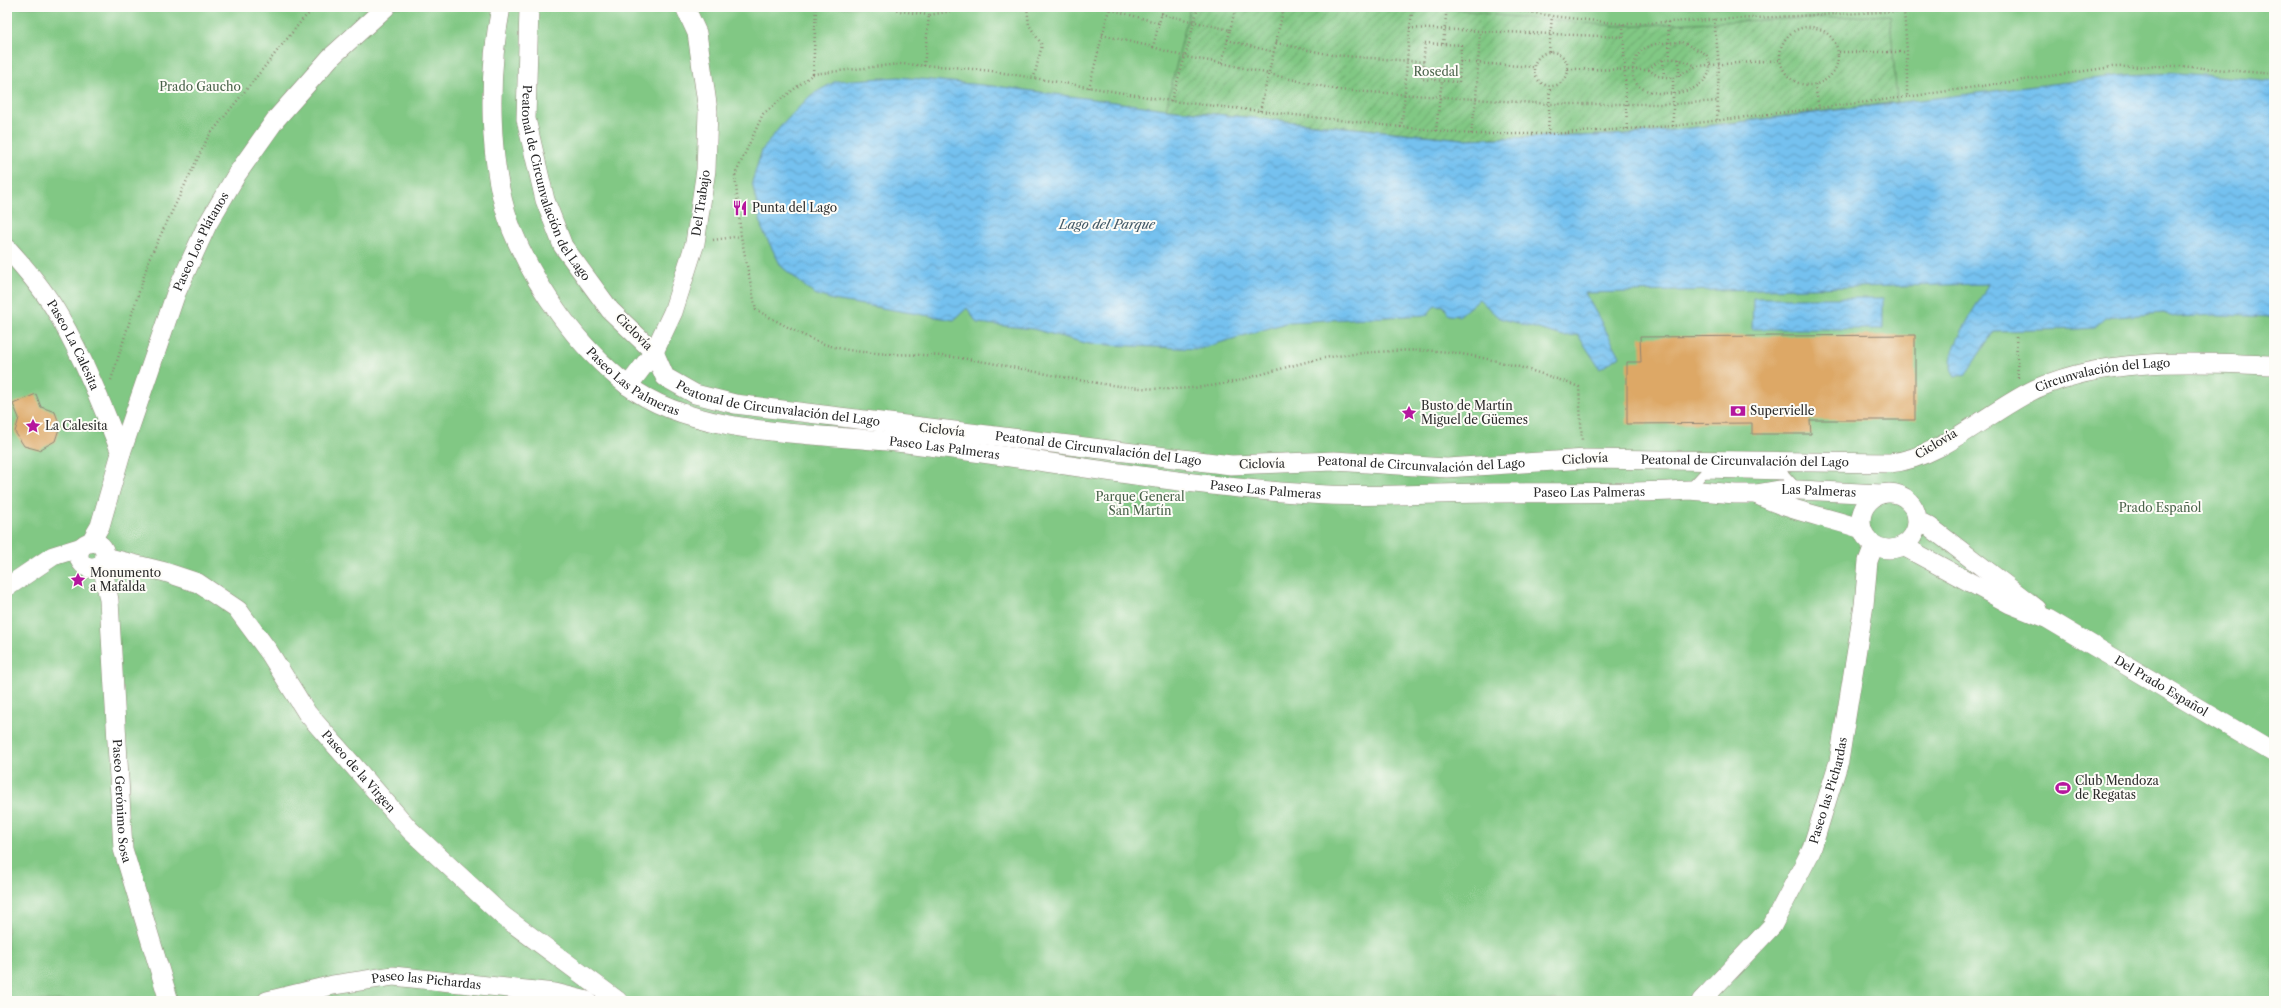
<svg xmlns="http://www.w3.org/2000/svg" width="2281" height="1008" font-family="'Libre Caslon Text',serif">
<defs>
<pattern id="garden-furrows" width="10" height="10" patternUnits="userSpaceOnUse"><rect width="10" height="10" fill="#81c884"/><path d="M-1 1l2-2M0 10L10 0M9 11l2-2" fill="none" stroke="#6aa36c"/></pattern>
<pattern id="water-waves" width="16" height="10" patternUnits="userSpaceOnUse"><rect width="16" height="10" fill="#75c1ef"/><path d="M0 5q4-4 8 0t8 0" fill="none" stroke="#609dc2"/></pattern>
</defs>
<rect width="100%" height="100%" fill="#fdfcf7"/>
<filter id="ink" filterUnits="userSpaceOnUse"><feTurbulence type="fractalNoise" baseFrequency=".025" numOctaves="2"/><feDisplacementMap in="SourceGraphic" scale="8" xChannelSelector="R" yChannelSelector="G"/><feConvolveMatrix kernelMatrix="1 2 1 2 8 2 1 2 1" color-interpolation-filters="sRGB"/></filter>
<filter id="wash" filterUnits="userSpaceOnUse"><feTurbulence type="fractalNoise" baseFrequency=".012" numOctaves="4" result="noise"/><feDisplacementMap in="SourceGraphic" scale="16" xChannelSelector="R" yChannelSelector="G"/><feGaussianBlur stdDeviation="0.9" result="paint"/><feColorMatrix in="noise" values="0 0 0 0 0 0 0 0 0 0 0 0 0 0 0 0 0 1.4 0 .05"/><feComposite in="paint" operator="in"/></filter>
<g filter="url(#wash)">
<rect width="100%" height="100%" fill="#f2dfc1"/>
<rect fill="#81c884" stroke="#567a58" x="7" y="7" width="2267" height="994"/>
<polygon fill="url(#garden-furrows)" stroke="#567a58" points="1190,7 1441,7 1496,15 1618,26 1890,15 1897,102 1657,132 1611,135 1463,139 1166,109"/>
<g fill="url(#water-waves)" stroke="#50768d">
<path d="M2179 73 2274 81V317L2218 315 2176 317 2163 313 2105 318 2094 328 2080 329 1994 331 1966 374 1955 377C1938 356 1979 307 1988 284L1585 293 1620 356 1600 369 1578 335 1563 336 1499 318 1479 299 1459 316 1449 315 1444 306 1435 305 1427 315 1289 322 1199 349 1089 344 1033 329 977 323 967 308 954 320 833 300 814 294 781 266 762 229 752 182 762 150 780 127 811 95 836 81 899 77 1003 87 1166 109 1463 139 1611 135 1657 132 2125 75Z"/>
<polygon points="1753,298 1883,298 1883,329 1752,329"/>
</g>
<g id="blocks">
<g fill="#dda866">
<polygon points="1915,335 1915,420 1810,420 1811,434 1752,434 1752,423 1627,424 1627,362 1641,362 1640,337"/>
<polygon points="36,394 41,407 55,412 60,426 55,441 39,450 24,446 15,432 19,418 13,404"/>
</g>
</g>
</g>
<g filter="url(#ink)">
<use href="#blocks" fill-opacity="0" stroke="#8e8576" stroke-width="1"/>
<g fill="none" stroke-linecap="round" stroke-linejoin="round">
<g stroke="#8e8576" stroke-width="10">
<polyline id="lane" points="1689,489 1704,473 1785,475 1798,489"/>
</g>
<g stroke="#8e8576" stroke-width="20">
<g id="street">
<path id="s1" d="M501 7C488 73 487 166 512 230 536 288 577 346 627 385 693 436 815 433 896 442 1040 458 1183 488 1328 495 1383 497 1439 493 1494 493 1558 492 1624 494 1689 490L1735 494H1756L1779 490H1799L1882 494"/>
<path id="s2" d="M529 7 526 119 545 200 563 246 610 310 654 352 665 377 695 394 735 404 1231 465 1334 461 1447 468 1586 459 1890 463C1943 458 1993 407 2040 387 2113 356 2197 363 2274 365"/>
<path id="s3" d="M7 248C26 269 45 291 59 316 84 359 103 407 121 453"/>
<path id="s4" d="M628 386 654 352 673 312 695 243 706 170 708 111 697 33 685 7"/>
<circle cx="1889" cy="521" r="28"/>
<path d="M1756 494C1789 511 1827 517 1862 529"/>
<polyline points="1918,521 1930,527 2037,609"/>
<circle cx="92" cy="555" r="13"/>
<path id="s5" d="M90 543 100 526 121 453 176 293 207 225 237 174 276 119 330 58 386 7"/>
<path id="s6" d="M1903 546 2010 604 2048 619 2274 753"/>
<path id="s7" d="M105 557 165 572 198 583 238 610 269 652 307 713 410 830 503 916 618 1001"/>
<path id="s8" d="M102 564 109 600 123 849 169 1001"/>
<polyline points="7,587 53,556 82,547"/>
<path id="s9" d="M267 1001 333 985 393 976 555 993 587 1001"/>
<path id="s10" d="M1701 1001 1772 926 1811 851 1839 761 1864 605 1868 561 1874 545"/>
</g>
</g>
<g stroke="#8e8576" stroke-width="2.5" stroke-dasharray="1 3" stroke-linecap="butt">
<polyline points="889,7 900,11 929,15"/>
<polyline points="1027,7 1029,25 1042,45 1034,77"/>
<polyline points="1109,7 1109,9 1159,23 1164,7"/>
<polyline points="1276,7 1284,8"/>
<path d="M1413 7C1406 47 1407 87 1401 127L1471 134H1548L1673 126 1907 97 2112 67 2179 66 2274 74"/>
<polyline points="1501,7 1552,16 1623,24 1904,11 1907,52 1907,97"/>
<polyline points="1904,7 1904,11 1956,7"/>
<polyline points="1161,14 1230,30 1222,63"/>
<polyline points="1714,19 1719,64 1717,121"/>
<polyline points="1668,22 1670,58"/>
<polyline points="1623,24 1627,130"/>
<circle cx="1809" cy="56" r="29"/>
<polyline points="1409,28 1624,37"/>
<polyline points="1230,30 1236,7"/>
<polyline points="1102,35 1153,47 1159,23"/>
<polyline points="1227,40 1274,52"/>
<path d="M1682 42 1706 54C1728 95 1646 105 1634 80 1631 73 1634 65 1636 59 1643 41 1666 43 1682 42Z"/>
<polyline points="1276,43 1332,55 1424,62"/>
<polygon points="1425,43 1461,45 1459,82 1422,79"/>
<polyline points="1443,44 1447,7"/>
<polyline points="1153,47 1185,57 1222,63 1338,90 1550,104 1674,104 1718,101"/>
<polyline points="1549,52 1552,16"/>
<polyline points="1839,52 1907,52"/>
<circle cx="1551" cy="69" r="17"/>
<polyline points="1663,60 1664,76"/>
<polyline points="1460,62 1534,67"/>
<polyline points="924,66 929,15 958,10 961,7"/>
<polyline points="1568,69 1649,70 1658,76 1673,78"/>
<path d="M1649 70C1663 53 1679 58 1696 66"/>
<polyline points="813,74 816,7"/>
<polyline points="1679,76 1679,59"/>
<polyline points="1815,85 1819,108"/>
<polyline points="1089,88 1109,9"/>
<polyline points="1171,101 1185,57 1198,7"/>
<polyline points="1260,111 1284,7"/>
<polyline points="1673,126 1673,78 1697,66 1780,60"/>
<path d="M1401 127 1171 101 992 71 953 67 899 64 813 74 763 114 735 175 741 236 756 310C778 321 801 336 824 344 870 359 920 351 967 359 1044 371 1123 396 1202 387 1243 383 1288 364 1330 357 1364 352 1415 348 1448 352 1493 358 1537 371 1579 387L1582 441"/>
<polyline points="1436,131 1442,80"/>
<polyline points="1471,134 1476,100 1480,31"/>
<polyline points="1548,134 1550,86"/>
<polyline points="713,240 741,236"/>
<polyline points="2016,337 2018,379"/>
<polyline points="111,380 150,257 208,137 303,19 316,7"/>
</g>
<use href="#lane" stroke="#fff" stroke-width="9"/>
<use href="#street" stroke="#fff" stroke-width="19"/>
</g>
</g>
<defs>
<g id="restaurant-bare" transform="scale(1.2)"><path d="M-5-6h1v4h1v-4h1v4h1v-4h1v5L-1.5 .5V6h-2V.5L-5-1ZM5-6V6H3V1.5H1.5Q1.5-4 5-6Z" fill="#b5179e" stroke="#fdfcf7" stroke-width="2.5" paint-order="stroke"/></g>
<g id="bank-bare" transform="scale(1.2)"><path d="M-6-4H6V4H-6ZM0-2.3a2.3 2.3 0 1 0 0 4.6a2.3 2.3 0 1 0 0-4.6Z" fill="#b5179e" stroke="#fdfcf7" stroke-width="2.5" paint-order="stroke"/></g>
<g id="sight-bare" transform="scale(1.2)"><path d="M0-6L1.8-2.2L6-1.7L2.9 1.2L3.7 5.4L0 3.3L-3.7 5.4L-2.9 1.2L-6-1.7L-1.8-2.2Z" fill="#b5179e" stroke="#fdfcf7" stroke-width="2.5" paint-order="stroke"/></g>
<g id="stadium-bare" transform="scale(1.2)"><path d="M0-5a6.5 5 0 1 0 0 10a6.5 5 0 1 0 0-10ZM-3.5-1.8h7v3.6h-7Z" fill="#b5179e" stroke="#fdfcf7" stroke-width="2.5" paint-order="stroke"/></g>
</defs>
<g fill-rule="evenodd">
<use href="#restaurant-bare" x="740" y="208"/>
<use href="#bank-bare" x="1738" y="411"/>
<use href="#sight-bare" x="1409" y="413"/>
<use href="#sight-bare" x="33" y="426"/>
<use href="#sight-bare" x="78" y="580"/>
<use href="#stadium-bare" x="2063" y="788"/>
</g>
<g text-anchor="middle" stroke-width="4" stroke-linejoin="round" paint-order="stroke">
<g font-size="12" fill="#49624a" stroke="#fdfcf7">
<text x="1436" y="76">Rosedal</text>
<text x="200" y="91">Prado Gaucho</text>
<text x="1140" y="501">Parque General<tspan x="1140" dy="14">San Martín</tspan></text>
<text x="2160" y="512">Prado Español</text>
</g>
<g font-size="12" fill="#2b2b2b" stroke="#fdfcf7">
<text dy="4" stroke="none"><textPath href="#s2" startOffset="182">Peatonal de Circunvalación del Lago</textPath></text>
<text dy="4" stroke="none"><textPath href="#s4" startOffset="200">Del Trabajo</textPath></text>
<text dy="4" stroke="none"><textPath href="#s5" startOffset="322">Paseo Los Plátanos</textPath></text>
<text transform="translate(634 332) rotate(45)" y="4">Ciclovía</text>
<text dy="4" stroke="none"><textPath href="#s3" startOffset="118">Paseo La Calesita</textPath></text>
<text dy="4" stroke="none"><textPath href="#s2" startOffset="1881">Circunvalación del Lago</textPath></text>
<text dy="4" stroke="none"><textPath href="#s1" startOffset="424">Paseo Las Palmeras</textPath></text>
<text dy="4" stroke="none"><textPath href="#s2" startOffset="530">Peatonal de Circunvalación del Lago</textPath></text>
<text transform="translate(942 430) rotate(6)" y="4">Ciclovía</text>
<text transform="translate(1936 444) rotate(-31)" y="4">Ciclovía</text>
<text dy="4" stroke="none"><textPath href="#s2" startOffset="854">Peatonal de Circunvalación del Lago</textPath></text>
<text dy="4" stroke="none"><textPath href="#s1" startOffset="748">Paseo Las Palmeras</textPath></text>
<text transform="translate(1585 459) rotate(-3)" y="4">Ciclovía</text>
<text dy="4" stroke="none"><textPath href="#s2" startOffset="1502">Peatonal de Circunvalación del Lago</textPath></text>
<text dy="4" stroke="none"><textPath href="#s2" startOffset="1178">Peatonal de Circunvalación del Lago</textPath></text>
<text transform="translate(1262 464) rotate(-1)" y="4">Ciclovía</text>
<text dy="4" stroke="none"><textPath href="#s1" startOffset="1072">Paseo Las Palmeras</textPath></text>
<text dy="4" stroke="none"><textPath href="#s1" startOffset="1396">Paseo Las Palmeras</textPath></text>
<text dy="4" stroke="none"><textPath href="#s1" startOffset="1626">Las Palmeras</textPath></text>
<text dy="4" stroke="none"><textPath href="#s6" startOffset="294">Del Prado Español</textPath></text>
<text dy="4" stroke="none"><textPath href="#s7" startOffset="347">Paseo de la Virgen</textPath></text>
<text dy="4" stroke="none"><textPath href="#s10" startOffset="251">Paseo las Pichardas</textPath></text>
<text dy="4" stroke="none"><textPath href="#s8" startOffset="238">Paseo Gerónimo Sosa</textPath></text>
<text dy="4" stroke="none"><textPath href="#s9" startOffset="162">Paseo las Pichardas</textPath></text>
</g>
<g font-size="12" fill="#2b2b2b" stroke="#fdfcf7" text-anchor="start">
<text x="752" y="212">Punta del Lago</text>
<text x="1421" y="410">Busto de Martín<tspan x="1421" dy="14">Miguel de Güemes</tspan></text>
<text x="1750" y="415">Supervielle</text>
<text x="45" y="430">La Calesita</text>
<text x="90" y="577">Monumento<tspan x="90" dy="14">a Mafalda</tspan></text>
<text x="2075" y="785">Club Mendoza<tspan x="2075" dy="14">de Regatas</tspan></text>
</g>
<g font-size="13" font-style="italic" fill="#415866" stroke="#fdfcf7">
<text x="1107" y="229">Lago del Parque</text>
</g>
</g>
<rect width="2281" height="1008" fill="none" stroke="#fdfcf7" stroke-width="24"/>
</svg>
